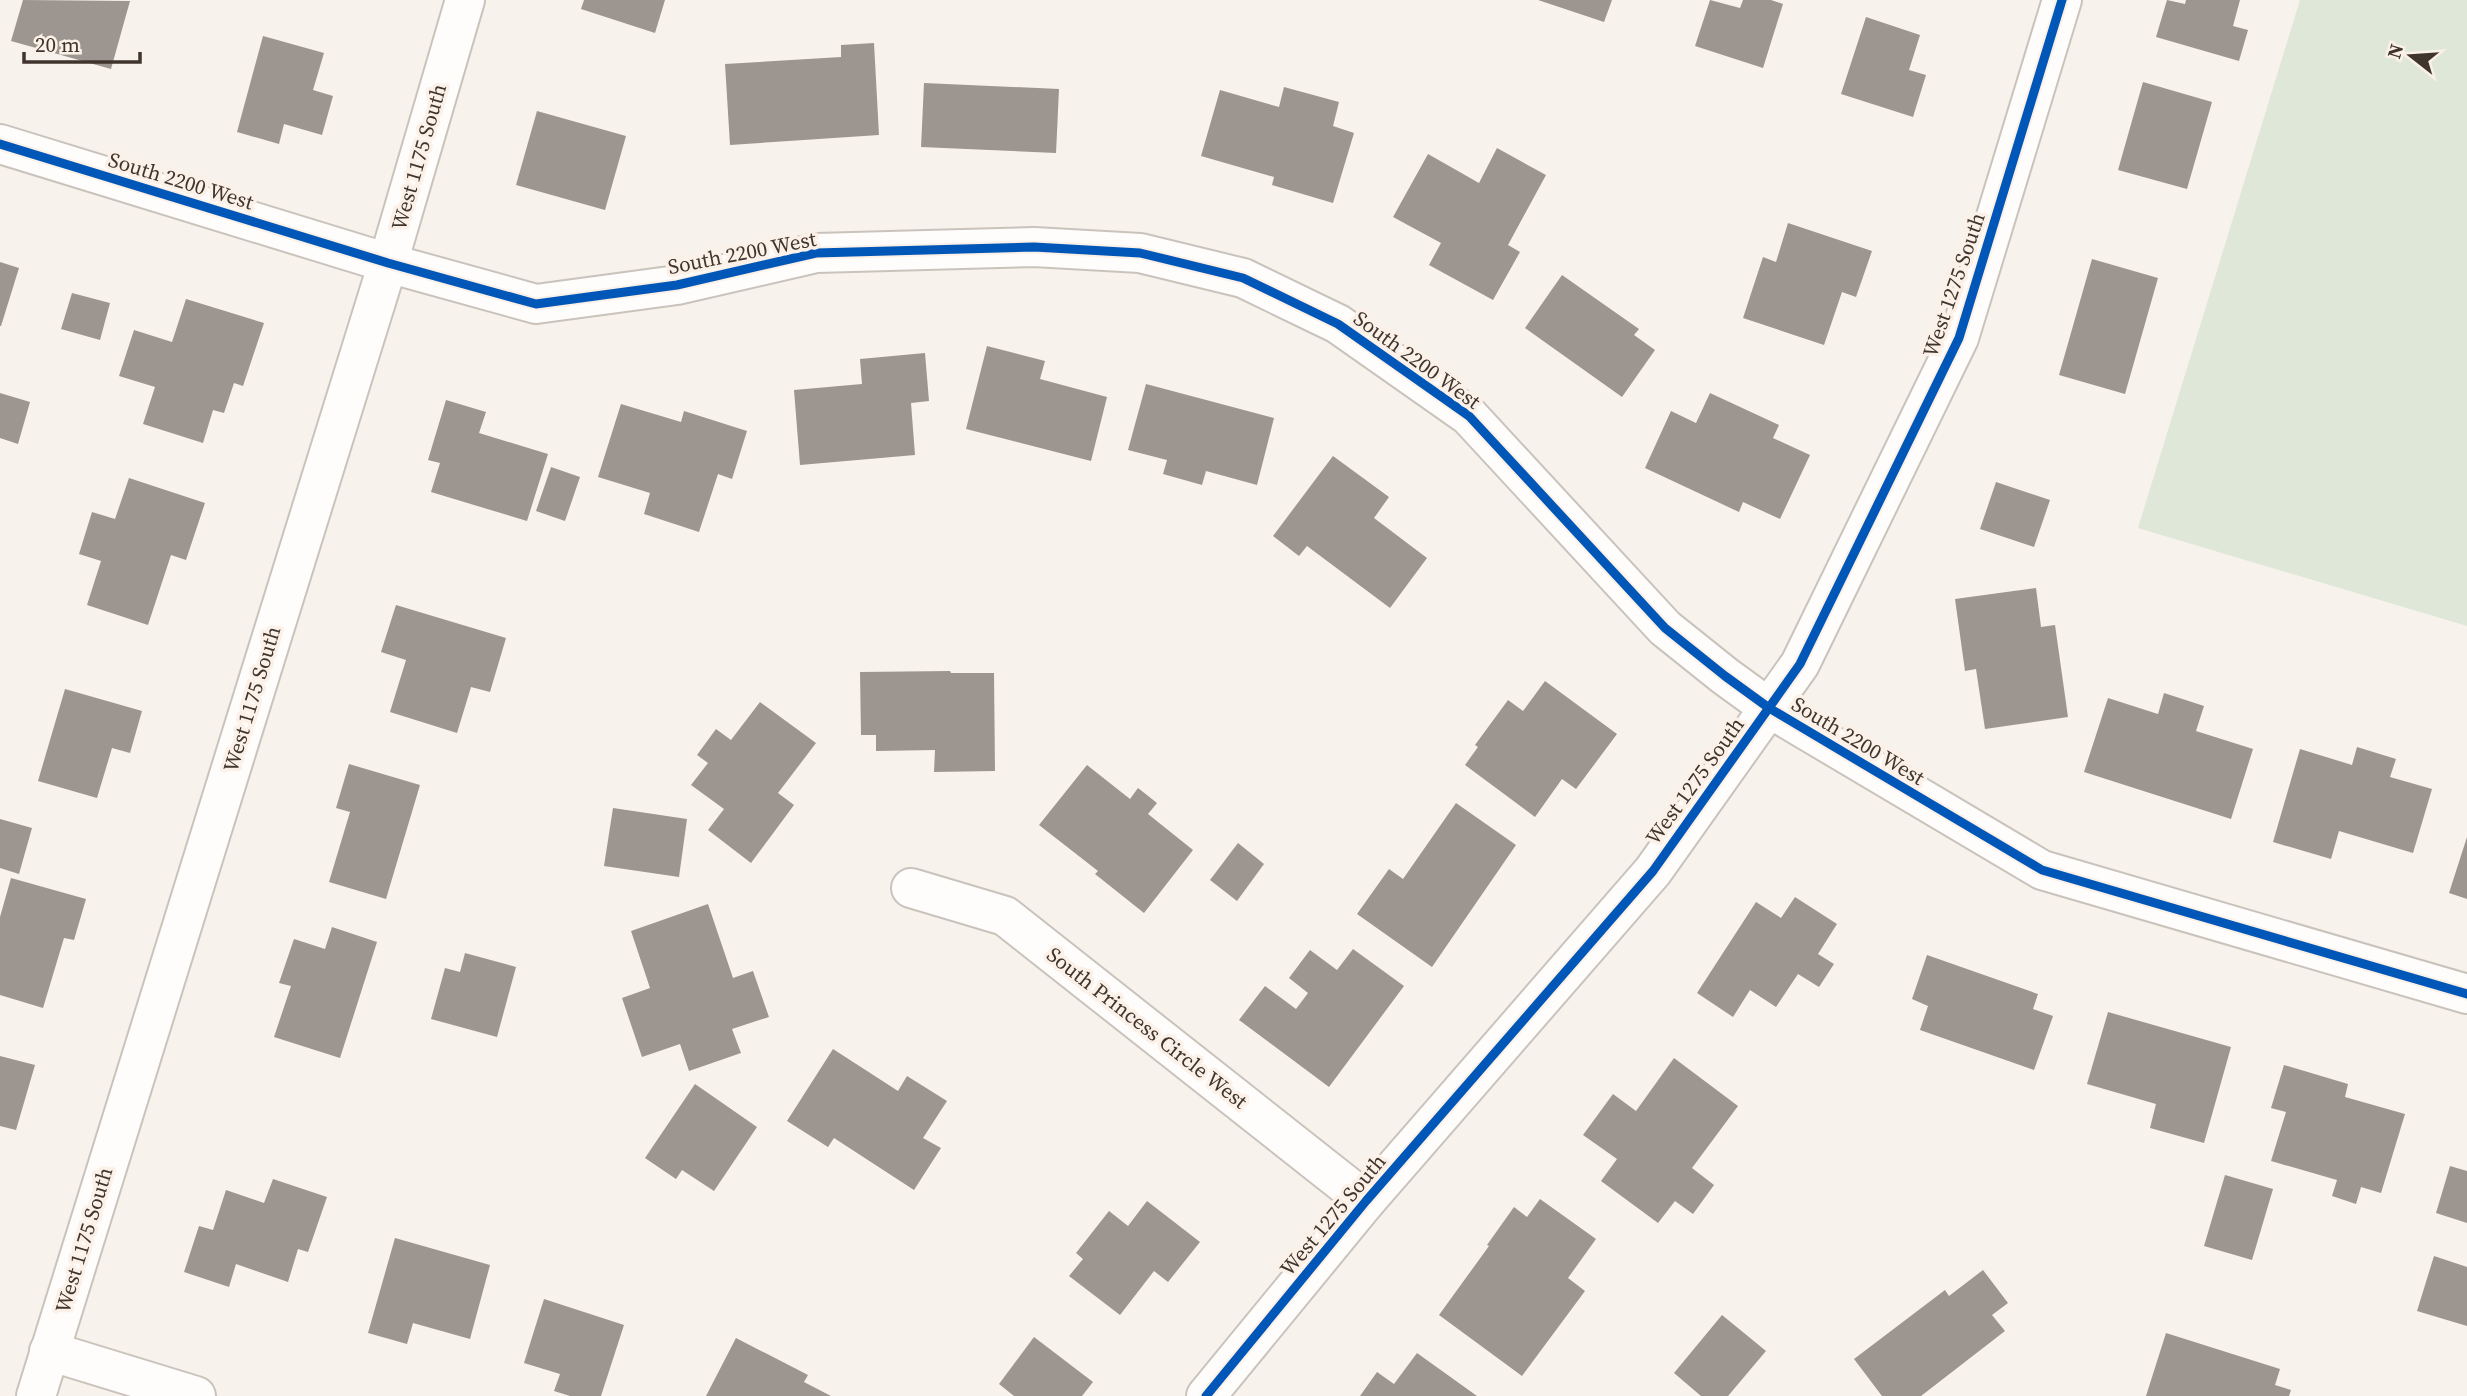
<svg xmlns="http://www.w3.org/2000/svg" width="2467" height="1396" font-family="'Source Serif 4',serif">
<rect width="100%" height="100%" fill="#f7f2ec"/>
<polygon fill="#dfe7d8" points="2300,0 2467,0 2467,626 2138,528"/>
<g fill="#9d9690">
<polygon points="23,0 130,1 111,69 11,41"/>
<polygon points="584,0 665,0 655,33 581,9"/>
<polygon points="1538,0 1612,0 1604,22"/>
<polygon points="1710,0 1740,8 1743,0 1771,0 1783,4 1763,68 1695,46"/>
<polygon points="2167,0 2185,4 2186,0 2240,0 2233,26 2248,30 2239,61 2156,37"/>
<polygon points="1866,17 1920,35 1909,70 1926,75 1913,117 1841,94"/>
<polygon points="263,36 324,53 313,90 333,96 322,135 284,124 279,144 237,132"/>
<polygon points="874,43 879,135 730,145 725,64 841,57 841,45"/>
<polygon points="2143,82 2212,102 2187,189 2118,170"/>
<polygon points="924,83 1059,89 1056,153 921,147"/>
<polygon points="1284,87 1339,102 1333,126 1354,133 1333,203 1272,185 1274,177 1201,156 1220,90 1279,107"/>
<polygon points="537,111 626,136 605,210 516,185"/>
<polygon points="1497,148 1546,175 1508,245 1520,252 1493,300 1429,265 1441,243 1393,217 1428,154 1479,183"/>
<polygon points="1788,223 1872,251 1856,297 1842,292 1824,345 1743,318 1763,257 1776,262"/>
<polygon points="2092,259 2158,278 2125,394 2059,375"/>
<polygon points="0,262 19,268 1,326 0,326"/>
<polygon points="1562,275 1639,329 1634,335 1655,350 1622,397 1525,328"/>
<polygon points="72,293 110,303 100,340 61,329"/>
<polygon points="186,299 264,323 243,386 234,383 224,413 213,410 203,443 143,424 155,387 119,376 134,330 172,342"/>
<polygon points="987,346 1045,361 1040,379 1107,397 1091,461 966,429"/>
<polygon points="925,353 929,401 911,403 915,455 800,465 794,390 862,384 860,359"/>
<polygon points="1146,384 1274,418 1257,485 1206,471 1202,485 1163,474 1167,460 1128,450"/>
<polygon points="0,393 30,402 18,444 0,438"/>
<polygon points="1710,393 1779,425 1773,438 1810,455 1780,519 1743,502 1739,512 1645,468 1671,411 1696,423"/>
<polygon points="446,400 486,412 479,433 548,454 527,521 431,492 440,463 428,460"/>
<polygon points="621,404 681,422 684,411 747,431 732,479 718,474 699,532 644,514 650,493 598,477"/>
<polygon points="1333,456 1389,497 1374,518 1427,558 1390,608 1307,546 1299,556 1273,536"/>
<polygon points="551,467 580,477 565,521 536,511"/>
<polygon points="129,478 205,503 186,560 171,555 148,625 87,605 101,561 79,554 92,512 115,519"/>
<polygon points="1996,482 2050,500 2034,547 1980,529"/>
<polygon points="2036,588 2041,627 2055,625 2068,717 1985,729 1976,669 1965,671 1955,599"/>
<polygon points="396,605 506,638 490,692 471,687 457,733 390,712 406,660 381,652"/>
<polygon points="950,671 951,673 994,673 995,771 934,772 935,750 876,751 876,735 861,735 860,672"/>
<polygon points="1545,681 1617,734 1576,789 1562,779 1535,817 1465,765 1478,747 1475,745 1508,700 1523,711"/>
<polygon points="65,689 142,711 130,753 112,748 97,798 38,781"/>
<polygon points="2164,693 2204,706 2196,731 2253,749 2231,819 2084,772 2108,698 2158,714"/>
<polygon points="760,702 816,743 778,793 794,805 751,863 708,830 724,809 691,785 708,763 697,755 716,729 731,740"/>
<polygon points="2357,747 2396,759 2390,777 2432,789 2413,853 2339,831 2331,859 2273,842 2300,749 2352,765"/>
<polygon points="349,764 420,785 386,899 329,882 350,812 336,808"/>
<polygon points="1087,765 1130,799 1138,788 1157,803 1148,814 1193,850 1144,913 1095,874 1098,871 1039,825"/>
<polygon points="1456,803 1516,845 1432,967 1357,914 1389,869 1403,879"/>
<polygon points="613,808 687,819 679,877 604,866"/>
<polygon points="0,819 32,828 19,874 0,868"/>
<polygon points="2467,837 2467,899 2449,893"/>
<polygon points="1238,843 1264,864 1237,901 1210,880"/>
<polygon points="11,878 86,899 74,940 64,938 43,1008 0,995 0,917"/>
<polygon points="1795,897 1837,924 1818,954 1834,964 1819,987 1798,974 1776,1007 1750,990 1733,1017 1697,993 1756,902 1781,918"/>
<polygon points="708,904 733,978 753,971 769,1017 732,1029 741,1053 689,1071 680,1044 642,1057 622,998 650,988 631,931"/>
<polygon points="332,927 377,942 340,1058 274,1037 291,986 279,983 294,939 325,949"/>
<polygon points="1353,949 1404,986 1329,1087 1239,1020 1265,986 1296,1009 1308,993 1289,978 1310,950 1337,970"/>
<polygon points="465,953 516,967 497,1037 431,1019 445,968 460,972"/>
<polygon points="1927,955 2038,994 2033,1009 2053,1016 2034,1070 1920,1030 1928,1006 1912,999"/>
<polygon points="2108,1012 2231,1047 2204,1143 2150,1128 2156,1104 2087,1084"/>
<polygon points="833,1049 898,1091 907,1076 947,1101 923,1138 941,1148 914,1190 834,1138 828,1147 787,1121"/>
<polygon points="0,1056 35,1065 16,1130 0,1126"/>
<polygon points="1674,1058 1738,1106 1692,1168 1714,1185 1693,1214 1675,1201 1658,1223 1601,1181 1617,1159 1583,1135 1613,1094 1636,1111"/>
<polygon points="2284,1065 2348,1084 2345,1097 2405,1114 2381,1193 2361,1187 2356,1204 2332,1196 2337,1180 2271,1161 2286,1112 2271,1108"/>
<polygon points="695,1084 757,1127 714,1191 682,1170 676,1179 645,1158"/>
<polygon points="2450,1166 2467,1171 2467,1223 2436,1213"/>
<polygon points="2225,1175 2273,1189 2252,1260 2204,1246"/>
<polygon points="273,1179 327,1197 308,1252 298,1249 288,1282 236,1264 229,1287 184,1272 199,1226 213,1230 226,1190 264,1203"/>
<polygon points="1540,1199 1596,1239 1568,1278 1585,1291 1522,1376 1439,1315 1489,1246 1487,1245 1514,1207 1527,1217"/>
<polygon points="1147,1201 1200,1242 1168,1282 1154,1271 1120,1315 1069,1276 1083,1259 1076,1253 1109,1211 1128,1226"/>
<polygon points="395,1238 490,1265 470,1339 413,1323 407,1344 368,1333"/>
<polygon points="2434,1256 2467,1267 2467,1326 2417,1311"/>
<polygon points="1983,1270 2008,1303 1992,1315 2005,1331 1921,1396 1882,1396 1854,1359 1945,1290 1949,1296"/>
<polygon points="544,1299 624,1325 601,1396 570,1396 554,1391 560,1374 524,1363"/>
<polygon points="1722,1315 1766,1351 1728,1396 1701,1396 1674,1373"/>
<polygon points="2166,1333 2280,1369 2275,1385 2291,1390 2289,1396 2146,1396"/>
<polygon points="1034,1337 1093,1382 1082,1396 1014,1396 999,1384"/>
<polygon points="736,1338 808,1375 804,1382 831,1396 706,1396"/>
<polygon points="1417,1353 1477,1396 1360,1396 1377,1372 1394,1384"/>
</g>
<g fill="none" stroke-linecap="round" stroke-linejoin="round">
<g stroke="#cac3bc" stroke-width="42">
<g id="minor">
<polyline points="0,144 388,263 536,304 677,285 816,253 1034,247 1140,253 1243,278 1338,324 1469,416 1665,628 1725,676 1769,708 2042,870 2467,994"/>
<polyline points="911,888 1005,916 1366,1201"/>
<polyline points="49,1351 196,1396"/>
<polyline points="36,1396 388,263 465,0"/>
<polyline points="1206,1396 1366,1201 1653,871 1800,664 1959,338 2062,0"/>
</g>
</g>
<use href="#minor" stroke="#fefdfc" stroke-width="38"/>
<g stroke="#fcf1e8" stroke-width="13">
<g id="cycleway">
<polyline points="0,144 388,263 536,304 677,285 816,253 1034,247 1140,253 1243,278 1338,324 1469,416 1665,628 1725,676 1769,708 2042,870 2467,994"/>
<polyline points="1206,1396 1366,1201 1653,871 1800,664 1959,338 2062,0"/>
</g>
</g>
<use href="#cycleway" stroke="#0057b8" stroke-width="9"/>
</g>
<g text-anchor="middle" stroke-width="7" stroke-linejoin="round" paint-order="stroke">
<g font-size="21" fill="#40352c" stroke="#fcf1e8">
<text transform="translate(419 157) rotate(-74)" y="7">West 1175 South</text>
<text transform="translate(181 181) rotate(17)" y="7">South 2200 West</text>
<text transform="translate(742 253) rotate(-11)" y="7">South 2200 West</text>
<text transform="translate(1954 285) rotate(-71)" y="7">West 1275 South</text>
<text transform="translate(1417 360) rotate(36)" y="7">South 2200 West</text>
<text transform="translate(252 699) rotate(-73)" y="7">West 1175 South</text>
<text transform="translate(1858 741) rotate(31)" y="7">South 2200 West</text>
<text transform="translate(1695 781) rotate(-54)" y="7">West 1275 South</text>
<text transform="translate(1147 1028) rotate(38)" y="7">South Princess Circle West</text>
<text transform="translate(1333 1215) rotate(-50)" y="7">West 1275 South</text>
<text transform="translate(84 1240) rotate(-73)" y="7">West 1175 South</text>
</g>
</g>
<g transform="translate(2411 56) rotate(287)" stroke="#fcf1e8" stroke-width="5" paint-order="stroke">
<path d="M0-5L12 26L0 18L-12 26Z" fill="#40352c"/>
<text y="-10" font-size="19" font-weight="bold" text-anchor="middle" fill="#40352c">N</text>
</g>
<path d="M24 52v10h116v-10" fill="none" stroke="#40352c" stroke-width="3.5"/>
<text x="35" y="52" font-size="21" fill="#40352c" stroke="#fcf1e8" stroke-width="5" paint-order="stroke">20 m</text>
</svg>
